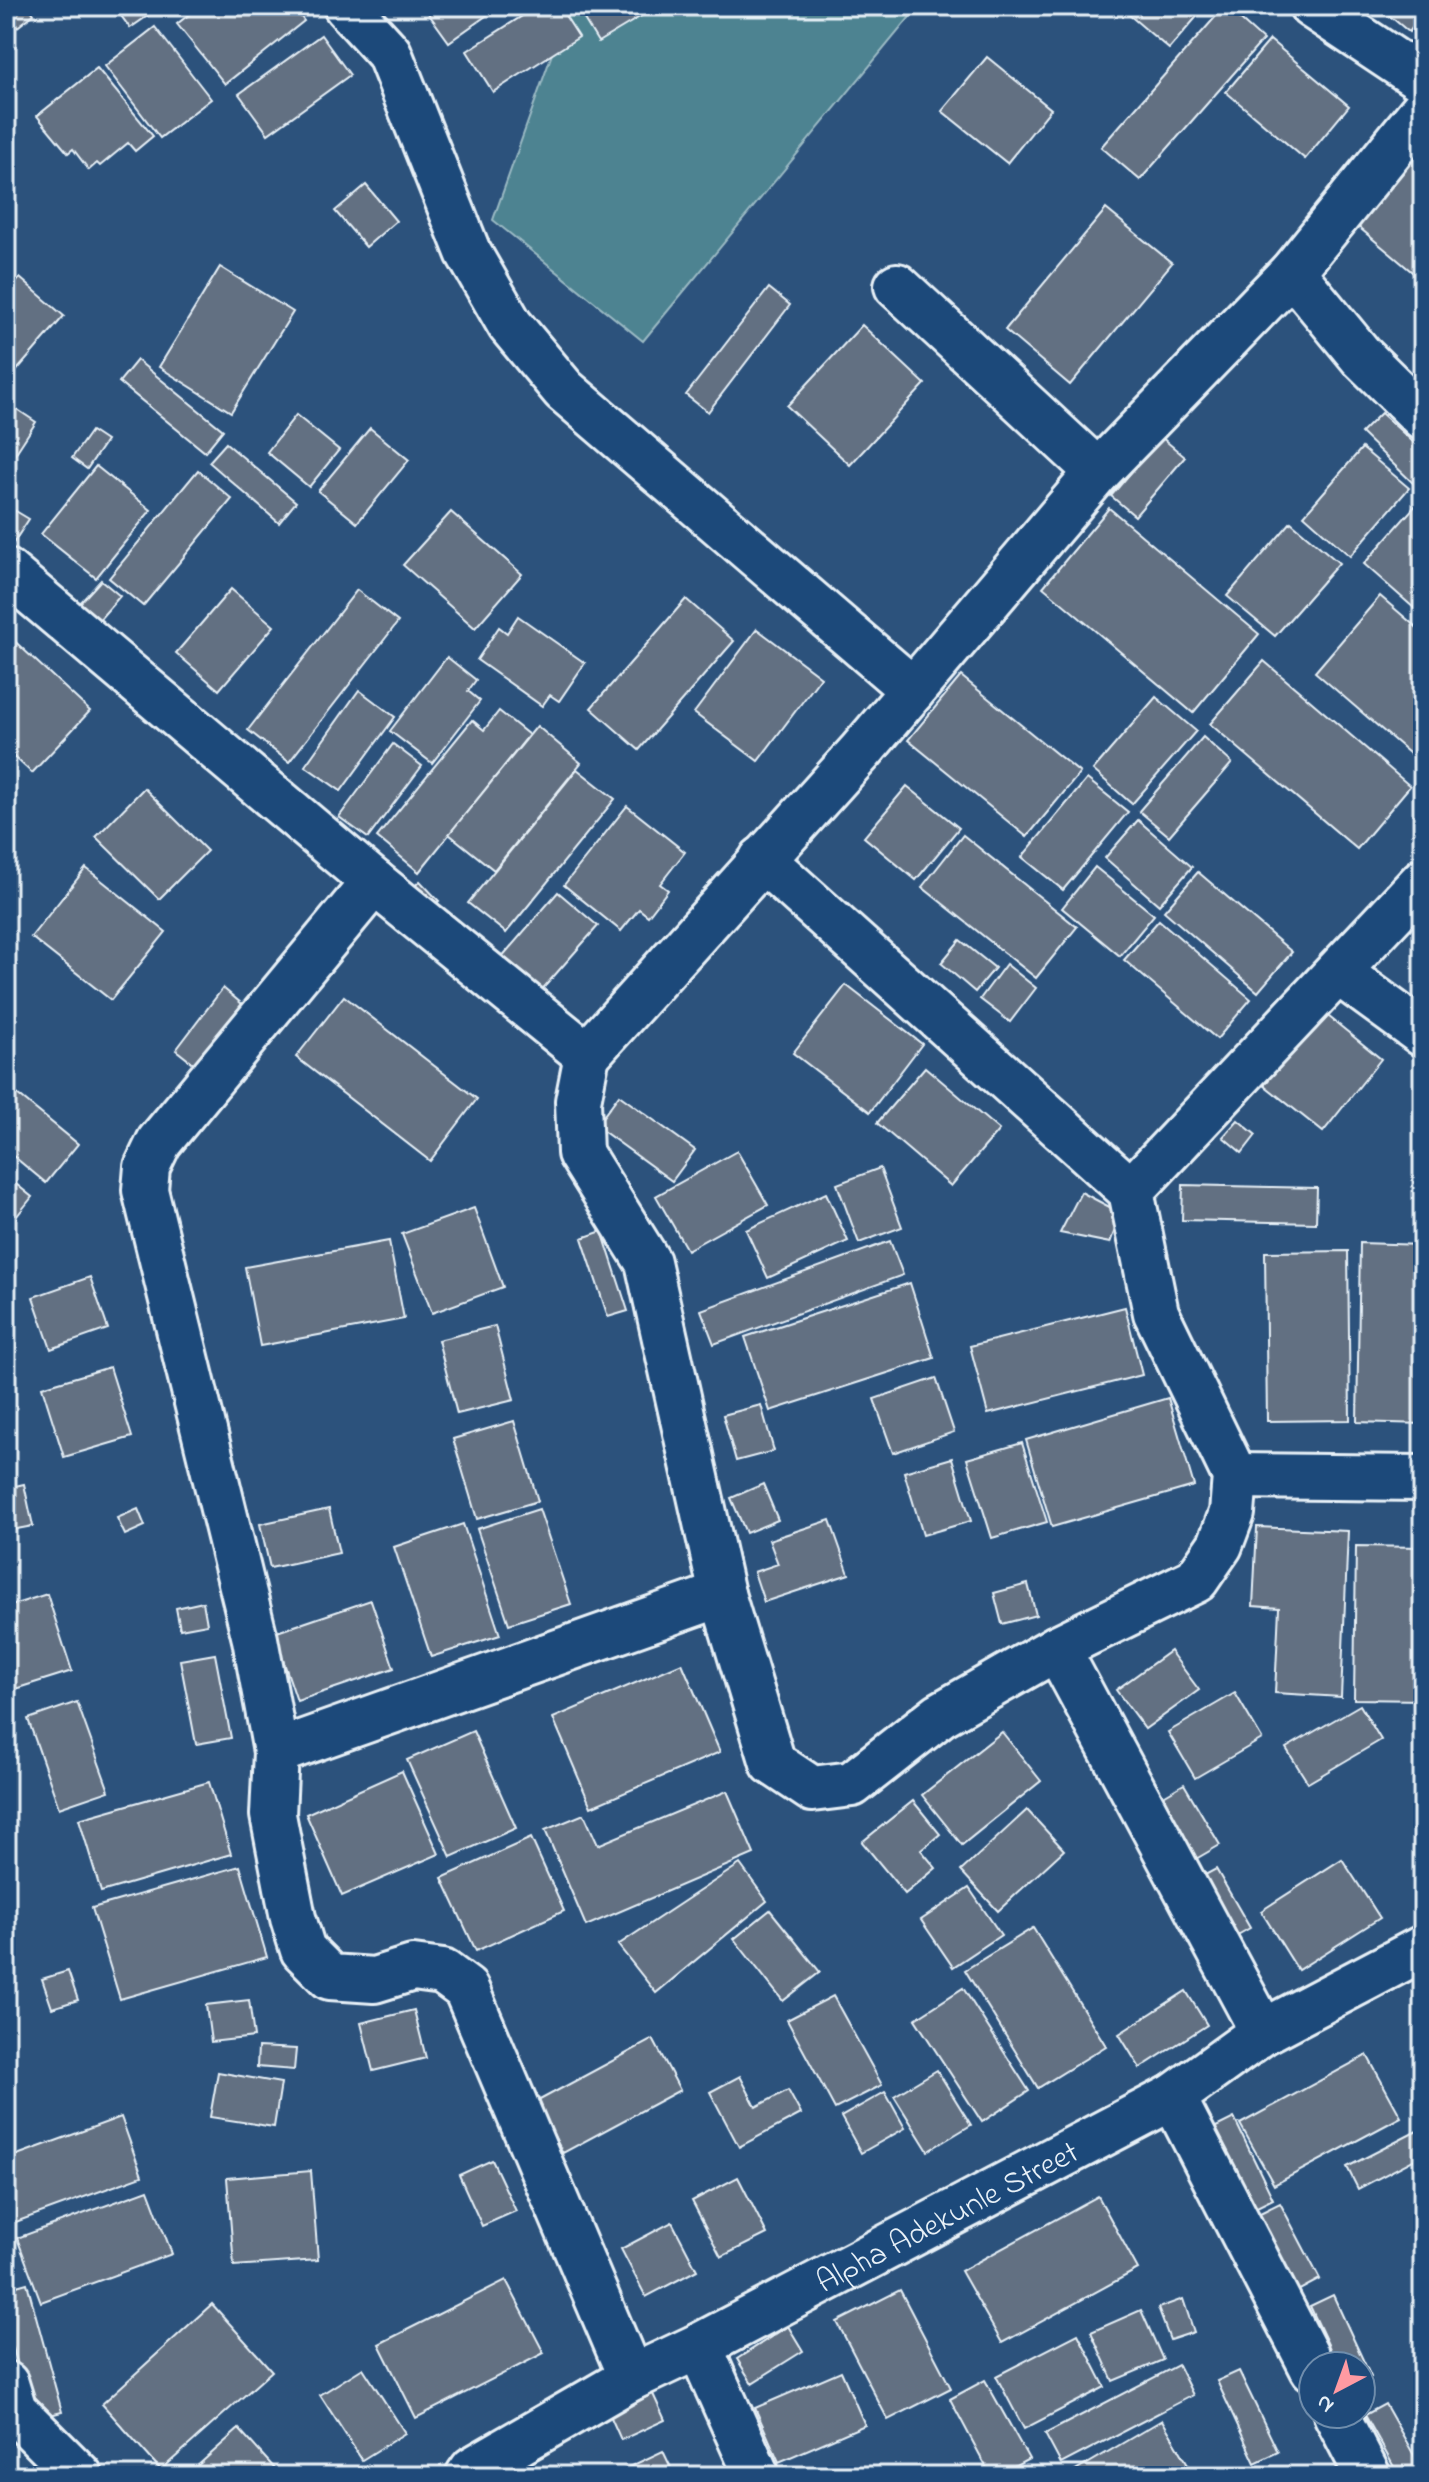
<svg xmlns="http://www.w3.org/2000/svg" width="1429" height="2482" font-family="'Indie Flower',sans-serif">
<rect width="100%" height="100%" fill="#2c527c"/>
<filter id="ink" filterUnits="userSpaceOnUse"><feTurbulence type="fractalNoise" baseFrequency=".0125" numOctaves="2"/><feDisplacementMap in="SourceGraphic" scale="16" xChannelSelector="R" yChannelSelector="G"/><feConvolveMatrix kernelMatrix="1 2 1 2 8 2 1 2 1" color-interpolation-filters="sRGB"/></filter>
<g filter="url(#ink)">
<polygon fill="#4e8391" stroke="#9bbac4" stroke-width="2" points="569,6 919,6 643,341 493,220"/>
<g fill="#627082" stroke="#e8f1f8" stroke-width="2">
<polygon points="6,6 28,6 34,14 6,36"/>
<polygon points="114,6 162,6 130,28"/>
<polygon points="200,6 293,6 304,21 225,84 177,24"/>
<polygon points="423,6 500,6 449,42"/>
<polygon points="538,6 559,6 579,37 493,92 467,51"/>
<polygon points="576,6 658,6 598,42"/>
<polygon points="1135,6 1206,6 1169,49 1128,14"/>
<polygon points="1225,6 1263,40 1140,180 1101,147"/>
<polygon points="1378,6 1423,6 1423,14 1409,32"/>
<polygon points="155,27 211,99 160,138 105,66"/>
<polygon points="321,35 350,75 268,134 239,94"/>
<polygon points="1270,40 1349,106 1305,159 1226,92"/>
<polygon points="987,57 1051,109 1007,163 942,111"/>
<polygon points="97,68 153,136 135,151 128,143 100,166 97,163 89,170 73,149 68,153 37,116"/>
<polygon points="1423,142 1423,281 1355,224"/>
<polygon points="366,185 396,221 366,247 335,211"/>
<polygon points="1106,209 1172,263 1070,385 1005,330"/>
<polygon points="220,267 293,312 231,412 159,367"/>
<polygon points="20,278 64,316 6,383 6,294"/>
<polygon points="769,288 790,305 708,412 686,395"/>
<polygon points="862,325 925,384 850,465 787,406"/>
<polygon points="137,360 223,430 205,452 119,382"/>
<polygon points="6,402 36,422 6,468"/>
<polygon points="1381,413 1423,451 1423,473 1413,483 1361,433"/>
<polygon points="296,415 339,450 309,487 267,452"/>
<polygon points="370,428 409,460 357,523 318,491"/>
<polygon points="91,431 106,441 87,469 72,458"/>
<polygon points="1161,437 1185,457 1135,516 1111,496"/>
<polygon points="226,443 296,502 279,523 209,462"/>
<polygon points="1362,448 1409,488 1350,556 1304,515"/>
<polygon points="96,466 151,510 96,578 41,534"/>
<polygon points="198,470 232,499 143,606 109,578"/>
<polygon points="1423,497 1423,616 1364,564"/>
<polygon points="1109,508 1259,634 1193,713 1043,587"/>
<polygon points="14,510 29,519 10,548 6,545 6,523"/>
<polygon points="451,512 522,574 475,628 403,565"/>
<polygon points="1291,522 1339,563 1275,636 1227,596"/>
<polygon points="101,580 120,596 99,620 80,603"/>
<polygon points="231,589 274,626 219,690 176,653"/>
<polygon points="357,590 398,622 289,762 248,730"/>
<polygon points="1380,596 1423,633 1423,765 1315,672"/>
<polygon points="686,599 734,641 639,750 591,708"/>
<polygon points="518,616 585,663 559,701 550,695 542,706 477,660 499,627 507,633"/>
<polygon points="757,629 821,677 758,761 694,713"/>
<polygon points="9,636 90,711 32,773 6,749 6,640"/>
<polygon points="447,657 476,680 468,691 480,701 432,763 390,731"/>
<polygon points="1264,661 1410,786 1357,849 1210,724"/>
<polygon points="961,676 1080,773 1027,837 908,740"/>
<polygon points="359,690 395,717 341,791 305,766"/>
<polygon points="1156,697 1196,731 1132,804 1093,770"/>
<polygon points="499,711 529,735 419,872 377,837 472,720 484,730"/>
<polygon points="537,726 581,763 494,870 449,834"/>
<polygon points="1203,737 1232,763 1169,836 1139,811"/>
<polygon points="393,744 422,766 368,838 339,817"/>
<polygon points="577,769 615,799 506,933 468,903"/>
<polygon points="1087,779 1128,812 1063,890 1022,857"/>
<polygon points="907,786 959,828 916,880 864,837"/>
<polygon points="144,788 207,851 159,899 96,837"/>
<polygon points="627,806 685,852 660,884 668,890 648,916 639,909 621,931 564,885"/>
<polygon points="1138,820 1192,867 1159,905 1105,858"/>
<polygon points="963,835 1077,927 1036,978 922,887"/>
<polygon points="1095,867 1154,915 1120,956 1062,908"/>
<polygon points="86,868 166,932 111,1000 31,937"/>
<polygon points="1198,872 1292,952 1258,992 1164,911"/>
<polygon points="420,881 439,901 425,914 406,894"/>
<polygon points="558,892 598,926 539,993 500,959"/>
<polygon points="1159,920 1251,999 1217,1039 1124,960"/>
<polygon points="960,940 995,968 975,992 941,963"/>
<polygon points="1006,964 1036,988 1010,1022 980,999"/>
<polygon points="846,985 922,1044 870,1112 793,1053"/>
<polygon points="223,988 242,1004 195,1065 176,1050"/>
<polygon points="344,996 477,1099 430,1161 296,1057"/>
<polygon points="1323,1012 1381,1059 1323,1132 1264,1085"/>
<polygon points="925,1067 999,1130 951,1186 877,1123"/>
<polygon points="6,1085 78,1144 46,1183 6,1150"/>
<polygon points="619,1095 695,1150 672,1181 596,1126"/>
<polygon points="1238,1120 1256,1135 1242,1153 1223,1137"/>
<polygon points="737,1151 768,1205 687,1250 656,1196"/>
<polygon points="880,1168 902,1227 859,1243 837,1184"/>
<polygon points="6,1176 32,1197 13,1221 6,1216"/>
<polygon points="1183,1185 1317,1188 1316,1223 1182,1220"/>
<polygon points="1081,1192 1121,1213 1110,1243 1060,1233"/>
<polygon points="826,1193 848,1241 768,1278 746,1230"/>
<polygon points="474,1208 503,1287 432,1313 402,1234"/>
<polygon points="602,1231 628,1311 608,1317 582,1238"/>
<polygon points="389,1241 404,1319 260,1346 245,1267"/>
<polygon points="890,1241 903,1275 714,1344 701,1310"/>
<polygon points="1360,1243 1423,1245 1423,1424 1357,1422"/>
<polygon points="1348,1251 1350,1420 1267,1421 1265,1252"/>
<polygon points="90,1277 108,1329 51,1349 33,1297"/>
<polygon points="910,1283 934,1358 770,1411 745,1337"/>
<polygon points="1125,1307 1142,1375 988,1414 970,1346"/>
<polygon points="495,1326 514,1400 457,1414 438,1340"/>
<polygon points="110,1367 132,1437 64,1457 42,1387"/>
<polygon points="936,1378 954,1432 893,1453 874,1399"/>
<polygon points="1168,1398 1194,1486 1052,1527 1026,1440"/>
<polygon points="761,1405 774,1451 736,1461 723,1415"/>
<polygon points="514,1421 538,1501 477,1519 453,1439"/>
<polygon points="1022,1443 1047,1522 992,1538 967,1459"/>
<polygon points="952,1458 971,1521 923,1535 904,1472"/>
<polygon points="24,1484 33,1526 6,1531 6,1488"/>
<polygon points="763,1484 778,1520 746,1533 731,1498"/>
<polygon points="138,1509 145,1526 125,1535 117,1518"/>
<polygon points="329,1509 339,1553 270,1568 260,1524"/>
<polygon points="539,1509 571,1604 509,1624 477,1529"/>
<polygon points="830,1520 849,1574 764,1602 754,1572 778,1564 769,1540"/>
<polygon points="463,1524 500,1635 431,1657 394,1547"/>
<polygon points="1257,1527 1348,1531 1341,1697 1275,1693 1279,1608 1253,1606"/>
<polygon points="1356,1546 1423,1547 1423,1700 1354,1699"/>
<polygon points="1028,1584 1036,1615 1002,1624 994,1593"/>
<polygon points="47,1594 72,1671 15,1689 6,1660 6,1607"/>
<polygon points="371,1600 394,1668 297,1701 274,1633"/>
<polygon points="203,1602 207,1624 180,1629 176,1608"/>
<polygon points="1170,1651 1199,1690 1145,1729 1116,1690"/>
<polygon points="215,1654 231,1738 196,1744 180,1660"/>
<polygon points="682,1663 720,1752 591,1807 553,1718"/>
<polygon points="1235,1693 1262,1739 1195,1778 1168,1732"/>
<polygon points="77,1702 109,1791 59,1808 28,1719"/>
<polygon points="1360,1705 1381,1740 1308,1783 1286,1748"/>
<polygon points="473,1731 516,1828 451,1857 407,1760"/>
<polygon points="1002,1732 1041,1781 962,1845 922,1795"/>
<polygon points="402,1771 439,1854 342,1896 306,1814"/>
<polygon points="209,1782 231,1854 101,1892 79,1819"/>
<polygon points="1184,1784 1220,1845 1189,1863 1153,1802"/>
<polygon points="727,1791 754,1854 586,1926 545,1830 584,1814 598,1845"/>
<polygon points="913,1801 940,1834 921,1850 936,1868 905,1894 862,1842"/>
<polygon points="1027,1810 1064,1850 998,1911 961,1871"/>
<polygon points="531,1838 564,1911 476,1951 442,1878"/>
<polygon points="1342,1859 1380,1918 1298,1970 1261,1911"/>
<polygon points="740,1864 767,1901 656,1993 618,1945"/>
<polygon points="240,1866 267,1957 120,1999 92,1908"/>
<polygon points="1216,1869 1250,1928 1227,1941 1194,1881"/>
<polygon points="969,1888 1001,1935 953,1967 921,1920"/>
<polygon points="770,1910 820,1972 783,2001 734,1939"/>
<polygon points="1033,1928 1106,2046 1038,2088 965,1970"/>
<polygon points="68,1971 78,2000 52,2008 42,1979"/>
<polygon points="963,1988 1029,2091 982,2122 915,2019"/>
<polygon points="1186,1991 1207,2025 1140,2068 1119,2034"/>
<polygon points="833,1996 882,2085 835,2109 787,2020"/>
<polygon points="249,2000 254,2037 211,2042 206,2005"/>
<polygon points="414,2010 426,2058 373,2071 361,2023"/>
<polygon points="653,2039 680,2090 563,2153 536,2102"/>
<polygon points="258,2047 296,2049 294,2070 257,2067"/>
<polygon points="1367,2055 1401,2117 1274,2185 1240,2124"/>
<polygon points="937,2070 971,2125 928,2151 894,2096"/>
<polygon points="218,2072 281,2083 274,2127 210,2117"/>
<polygon points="740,2076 756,2107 788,2090 801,2114 739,2147 710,2092"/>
<polygon points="885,2092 905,2128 861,2153 841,2117"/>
<polygon points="121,2117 142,2176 13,2223 6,2203 6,2159"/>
<polygon points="1234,2118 1273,2199 1251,2210 1212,2129"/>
<polygon points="1423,2128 1423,2155 1358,2189 1347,2167"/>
<polygon points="492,2160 516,2211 482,2226 459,2175"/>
<polygon points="311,2171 318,2260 234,2266 227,2178"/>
<polygon points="738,2177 767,2234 721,2257 692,2201"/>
<polygon points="148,2190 172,2254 41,2302 17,2238"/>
<polygon points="1098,2196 1138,2269 1002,2343 961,2271"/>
<polygon points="1280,2203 1320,2279 1296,2292 1256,2215"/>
<polygon points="672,2222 697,2270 646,2297 621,2249"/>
<polygon points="506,2280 544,2353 416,2418 379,2344"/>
<polygon points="27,2283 62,2412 33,2419 6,2323 6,2289"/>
<polygon points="900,2290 951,2388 888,2420 837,2322"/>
<polygon points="1333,2295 1371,2377 1361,2382 1361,2366 1338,2366 1310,2306"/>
<polygon points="1183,2299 1194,2332 1170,2340 1158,2308"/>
<polygon points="212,2304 272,2371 161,2470 102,2404"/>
<polygon points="1141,2310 1163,2360 1113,2381 1091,2332"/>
<polygon points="788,2326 803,2351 752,2383 737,2359"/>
<polygon points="1078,2334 1105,2387 1024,2429 996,2376"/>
<polygon points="1178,2365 1193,2395 1061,2464 1045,2434"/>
<polygon points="363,2368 405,2433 362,2460 320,2395"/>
<polygon points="841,2371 865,2425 779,2462 755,2408"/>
<polygon points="1239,2371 1278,2452 1255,2463 1217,2381"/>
<polygon points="985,2380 1029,2459 997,2476 991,2476 950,2399"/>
<polygon points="653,2394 665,2420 621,2440 609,2413"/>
<polygon points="1385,2404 1423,2471 1423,2476 1399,2476 1365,2415"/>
<polygon points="1162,2420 1195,2476 1067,2476"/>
<polygon points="239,2429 276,2470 269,2476 186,2476"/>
<polygon points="663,2451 675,2476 610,2476"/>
</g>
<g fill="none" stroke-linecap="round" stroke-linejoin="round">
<g stroke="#e8f1f8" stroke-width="50">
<g id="street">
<polyline points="346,6 389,53 468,252 510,325 564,390 913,690"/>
<polyline points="1312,6 1423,80"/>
<polyline points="1292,272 1361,356 1423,417"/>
<polyline points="897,286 1098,472"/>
<polyline points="6,571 374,882 587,1055 578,1101 580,1153 648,1262 722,1594 773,1763 812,1789 852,1784 940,1715 1057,1648 1196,1580 1220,1545 1232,1513 1235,1476 1156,1313 1131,1191 1423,881"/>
<polyline points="762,859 1131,1191"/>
<polyline points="374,882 159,1142 147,1167 145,1190 255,1639 276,1752 273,1815 293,1918 303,1950 330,1977 374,1980 413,1968 443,1972 466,1989 631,2378"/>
<polyline points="1338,972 1423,1034"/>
<polyline points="587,1055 861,751 1098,472 1292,272 1423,110"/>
<polyline points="1235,1476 1423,1478"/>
<polyline points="1057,1648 1263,2032"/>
<polyline points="276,1752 722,1594"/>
<polyline points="1173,2097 1313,2369"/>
<polyline points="699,2346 757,2476"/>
<polyline points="6,2384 14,2410 80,2476"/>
<polyline points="1336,2414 1368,2476"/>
<path id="s1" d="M468 2476 473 2469 631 2378 699 2346 1173 2097 1263 2032 1423 1948"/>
</g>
</g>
<use href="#street" stroke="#1f4a7a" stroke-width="44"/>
</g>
</g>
<g text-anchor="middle" stroke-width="6" stroke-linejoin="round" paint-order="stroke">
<g font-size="32" fill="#e8f1f8" stroke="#1f4a7a">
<text dy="11" stroke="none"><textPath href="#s1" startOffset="546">Alpha Adekunle Street</textPath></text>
</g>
</g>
<rect width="1429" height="2482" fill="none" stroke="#1f4a7a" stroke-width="32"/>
<rect x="16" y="16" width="1397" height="2450" fill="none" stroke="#e8f1f8" stroke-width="3" filter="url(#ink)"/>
<g transform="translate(1337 2390) rotate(221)"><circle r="38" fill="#1f4a7a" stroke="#6f8dac" stroke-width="2"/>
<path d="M0-6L14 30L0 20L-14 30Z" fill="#ff9aa2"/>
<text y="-12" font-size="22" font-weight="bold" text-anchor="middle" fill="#e8f1f8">N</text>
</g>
</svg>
